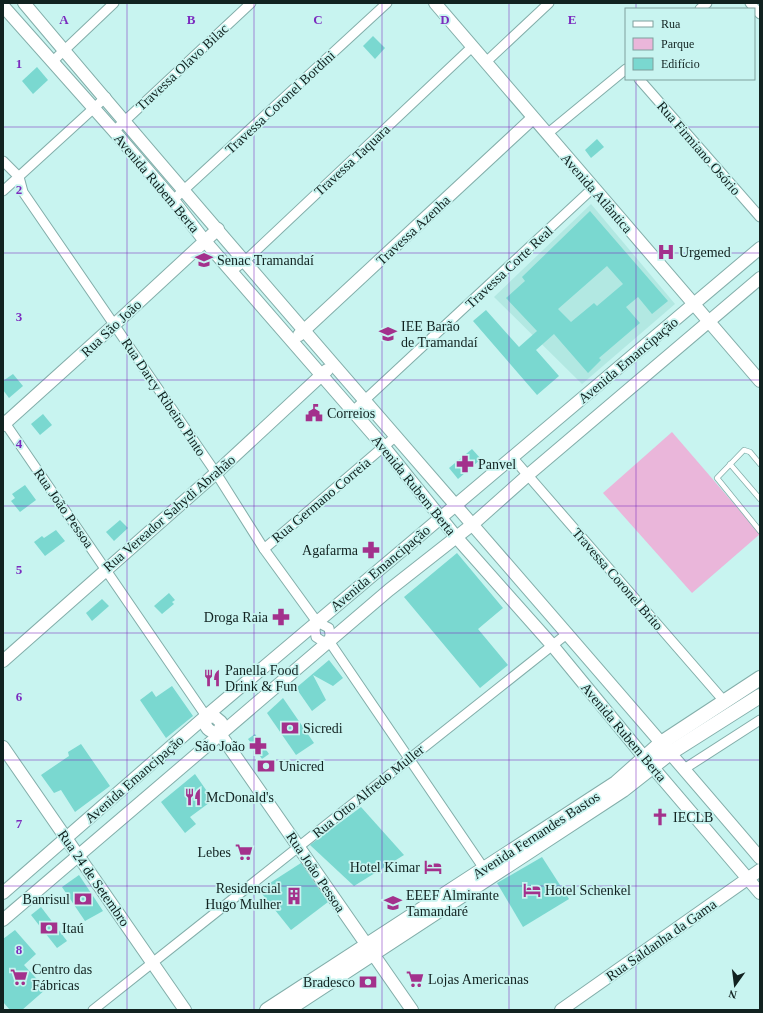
<svg xmlns="http://www.w3.org/2000/svg" width="763" height="1013" font-family="'Times New Roman',serif">
<rect width="100%" height="100%" fill="#c8f4f0"/>
<polygon fill="#b2e8e2" points="591,204 675,304 582,384 494,297"/>
<polygon fill="#eab6da" points="672,432 760,534 692,593 603,493"/>
<g fill="#7ad8d0" fill-rule="evenodd">
<polygon points="373,36 385,48 375,59 363,46"/>
<polygon points="37,67 48,80 33,94 22,81"/>
<polygon points="597,139 604,147 591,158 585,150"/>
<path d="M590 211 668 301 652 314 638 297 626 307 640 323 599 358 601 360 588 373 554 334 536 350 559 376 537 395 473 321 486 310 519 347 537 331 506 298 525 281 522 277ZM607 266 623 284 597 306 594 303 571 322 558 309Z"/>
<polygon points="13,374 23,386 9,398 3,390 3,381"/>
<polygon points="43,414 52,425 40,435 31,424"/>
<polygon points="472,449 481,459 458,479 449,468"/>
<polygon points="25,485 36,500 20,512 11,501 15,498 12,494"/>
<polygon points="120,520 128,528 114,541 106,532"/>
<polygon points="56,530 65,541 45,556 34,542 42,536 44,538"/>
<polygon points="457,553 503,608 478,629 508,665 480,688 404,597"/>
<polygon points="169,593 175,600 172,602 174,604 162,614 154,606"/>
<polygon points="102,599 109,606 92,621 86,613"/>
<polygon points="329,660 343,678 333,686 313,675 326,700 312,711 296,688"/>
<polygon points="172,686 193,716 166,738 140,700 152,691 156,697"/>
<polygon points="283,698 314,743 296,755 267,713"/>
<polygon points="255,734 269,754 262,759 248,739"/>
<polygon points="81,744 110,786 75,812 61,790 54,793 41,775 69,756 68,752"/>
<polygon points="195,774 213,800 190,817 196,824 185,833 161,802"/>
<polygon points="361,807 404,855 354,886 310,845"/>
<polygon points="542,857 569,899 523,927 497,883"/>
<polygon points="301,863 328,902 291,930 259,890"/>
<polygon points="79,875 103,911 85,921 62,887"/>
<polygon points="41,907 67,941 57,948 31,915"/>
<polygon points="15,930 36,954 24,965 46,989 22,1010 10,1010 3,1002 3,939"/>
</g>
<g fill="none" stroke-linecap="round" stroke-linejoin="round">
<g stroke="#83aeaa" stroke-width="6">
<g id="lane">
<polyline points="730,464 760,499"/>
<polyline points="760,464 750,452 744,450 717,478 760,531"/>
</g>
</g>
<g stroke="#83aeaa" stroke-width="11">
<g id="street">
<polyline points="750,3 760,14"/>
<polyline points="700,9 707,3"/>
<polyline points="53,61 114,3"/>
<polyline points="486,62 549,3"/>
<polyline points="639,79 760,217"/>
<polyline points="114,131 251,3"/>
<polyline points="547,134 626,69"/>
<polyline points="3,161 19,177 23,192 216,473 264,549 317,622 329,628 330,634 329,641 487,873"/>
<polyline points="3,191 106,97"/>
<polyline points="173,200 387,3"/>
<polyline points="231,271 245,261 472,47"/>
<polyline points="353,411 593,188"/>
<polyline points="3,420 206,716"/>
<polyline points="512,457 724,701"/>
<polyline points="264,549 396,436"/>
<polyline points="317,622 315,630 316,637 322,641 329,641"/>
<polyline points="684,769 760,720"/>
<polyline points="93,1010 568,633"/>
</g>
</g>
<g stroke="#83aeaa" stroke-width="14">
<g id="secondary">
<path d="M24 3C266 291 516 572 760 858"/>
<polyline points="435,3 760,381"/>
<polyline points="3,6 114,131 173,200 204,240 384,447 457,538 552,645 644,757 760,893"/>
<polyline points="299,335 533,118"/>
<polyline points="3,425 114,325 218,229"/>
<polyline points="3,661 216,473 327,370"/>
<path d="M220 734 221 722 215 717 206 716C203 728 209 732 220 734L412 1010"/>
<polyline points="3,747 185,1010"/>
<polyline points="3,893 206,716 760,248"/>
<polyline points="3,920 389,590 473,524 528,475 760,278"/>
<polyline points="561,1010 760,870"/>
</g>
</g>
<g stroke="#83aeaa" stroke-width="16">
<g id="primary">
<polyline points="267,1010 616,783 661,743 760,678"/>
<polyline points="287,1010 623,790 670,753 760,696"/>
</g>
</g>
<use href="#lane" stroke="#fff" stroke-width="4.5"/>
<use href="#street" stroke="#fff" stroke-width="9"/>
<use href="#secondary" stroke="#fff" stroke-width="12"/>
<use href="#primary" stroke="#fff" stroke-width="14"/>
</g>
<path fill="none" stroke="#7b2cbf" stroke-width="1" stroke-opacity="0.55" d="M127 3V1010M254 3V1010M382 3V1010M509 3V1010M636 3V9M636 79V1010M3 127H760M3 253H760M3 380H760M3 506H760M3 633H760M3 760H760M3 886H760"/>
<defs>
<g id="hospital-bare" transform="scale(1.38)"><path d="M-5-5h3v3.5h4V-5h3V5h-3V1.5h-4V5h-3Z" fill="#a3318c" stroke="#c8f4f0" stroke-width="2.5" paint-order="stroke"/></g>
<g id="university-bare" transform="scale(1.38)"><path d="M0-5L7-2L0 1L-7-2ZM-4 1L0 2.5L4 1V4Q0 6-4 4Z" fill="#a3318c" stroke="#c8f4f0" stroke-width="2.5" paint-order="stroke"/></g>
<g id="school-bare" transform="scale(1.38)"><path d="M0-5L7-2L0 1L-7-2ZM-4 1L0 2.5L4 1V4Q0 6-4 4Z" fill="#a3318c" stroke="#c8f4f0" stroke-width="2.5" paint-order="stroke"/></g>
<g id="civic-bare" transform="scale(1.38)"><path d="M-.6-6.5H3V-4.5H.6V-3L4-1V1h2V6H-6V1h2V-1L-.6-3ZM-1.2 2.5V6h2.4V2.5Z" fill="#a3318c" stroke="#c8f4f0" stroke-width="2.5" paint-order="stroke"/></g>
<g id="pharmacy-bare" transform="scale(1.38)"><path d="M-2-6h4v4h4v4h-4v4h-4v-4h-4v-4h4Z" fill="#a3318c" stroke="#c8f4f0" stroke-width="2.5" paint-order="stroke"/></g>
<g id="restaurant-bare" transform="scale(1.38)"><path d="M-5-6h1v4h1v-4h1v4h1v-4h1v5L-1.5 .5V6h-2V.5L-5-1ZM5-6V6H3V1.5H1.5Q1.5-4 5-6Z" fill="#a3318c" stroke="#c8f4f0" stroke-width="2.5" paint-order="stroke"/></g>
<g id="bank-bare" transform="scale(1.38)"><path d="M-6-4H6V4H-6ZM0-2.3a2.3 2.3 0 1 0 0 4.6a2.3 2.3 0 1 0 0-4.6Z" fill="#a3318c" stroke="#c8f4f0" stroke-width="2.5" paint-order="stroke"/></g>
<g id="church-bare" transform="scale(1.38)"><path d="M-1.2-6h2.4v3.5h3.3v2.4h-3.3V6h-2.4V-.1h-3.3v-2.4h3.3Z" fill="#a3318c" stroke="#c8f4f0" stroke-width="2.5" paint-order="stroke"/></g>
<g id="supermarket-bare" transform="scale(1.38)"><path d="M-6-5.5h2.5l.6 2H6L4.5 2H-2.5L-4.4-4H-6ZM-1.5 3.2a1.3 1.3 0 1 0 .1 0ZM3 3.2a1.3 1.3 0 1 0 .1 0Z" fill="#a3318c" stroke="#c8f4f0" stroke-width="2.5" paint-order="stroke"/></g>
<g id="hotel-bare" transform="scale(1.38)"><path d="M-6-4.5h1.5V1H6V5H4.5V3h-9V5H-6ZM-4 0a1.8 1.8 0 1 1 3.6 0ZM.5 0V-2.5h3Q6-2.5 6 0Z" fill="#a3318c" stroke="#c8f4f0" stroke-width="2.5" paint-order="stroke"/></g>
<g id="building-bare" transform="scale(1.38)"><path d="M-4-6H4V6H1V3H-1V6H-4ZM-2.5-4.3h1.7v1.8h-1.7ZM.8-4.3h1.7v1.8H.8ZM-2.5-1h1.7V.8h-1.7ZM.8-1h1.7V.8H.8Z" fill="#a3318c" stroke="#c8f4f0" stroke-width="2.5" paint-order="stroke"/></g>
</defs>
<g fill-rule="evenodd">
<use href="#hospital-bare" x="666" y="252"/>
<use href="#university-bare" x="204" y="260"/>
<use href="#school-bare" x="388" y="334"/>
<use href="#civic-bare" x="314" y="413"/>
<use href="#pharmacy-bare" x="465" y="464"/>
<use href="#pharmacy-bare" x="371" y="550"/>
<use href="#pharmacy-bare" x="281" y="617"/>
<use href="#restaurant-bare" x="212" y="678"/>
<use href="#bank-bare" x="290" y="728"/>
<use href="#pharmacy-bare" x="258" y="746"/>
<use href="#bank-bare" x="266" y="766"/>
<use href="#restaurant-bare" x="193" y="797"/>
<use href="#church-bare" x="660" y="817"/>
<use href="#supermarket-bare" x="244" y="852"/>
<use href="#hotel-bare" x="433" y="867"/>
<use href="#hotel-bare" x="532" y="890"/>
<use href="#building-bare" x="294" y="896"/>
<use href="#bank-bare" x="83" y="899"/>
<use href="#school-bare" x="393" y="903"/>
<use href="#bank-bare" x="49" y="928"/>
<use href="#supermarket-bare" x="19" y="977"/>
<use href="#supermarket-bare" x="415" y="979"/>
<use href="#bank-bare" x="368" y="982"/>
</g>
<g text-anchor="middle" stroke-width="3.5" stroke-linejoin="round" paint-order="stroke">
<g font-size="14" fill="#112220" stroke="#c8f4f0">
<text transform="translate(182 67) rotate(-43)" y="5">Travessa Olavo Bilac</text>
<text transform="translate(280 102) rotate(-43)" y="5">Travessa Coronel Bordini</text>
<text transform="translate(699 148) rotate(49)" y="5">Rua Firmiano Osório</text>
<text transform="translate(352 160) rotate(-43)" y="5">Travessa Taquara</text>
<text transform="translate(157 183) rotate(50)" y="5">Avenida Rubem Berta</text>
<text transform="translate(597 193) rotate(49)" y="5">Avenida Atlântica</text>
<text transform="translate(413 230) rotate(-43)" y="5">Travessa Azenha</text>
<text transform="translate(509 267) rotate(-43)" y="5">Travessa Corte Real</text>
<text transform="translate(111 328) rotate(-43)" y="5">Rua São João</text>
<text transform="translate(628 360) rotate(-40)" y="5">Avenida Emancipação</text>
<text transform="translate(164 397) rotate(56)" y="5">Rua Darcy Ribeiro Pinto</text>
<text transform="translate(414 485) rotate(51)" y="5">Avenida Rubem Berta</text>
<text transform="translate(321 500) rotate(-40)" y="5">Rua Germano Correia</text>
<text transform="translate(64 508) rotate(55)" y="5">Rua João Pessoa</text>
<text transform="translate(169 513) rotate(-41)" y="5">Rua Vereador Sahydi Abrahão</text>
<text transform="translate(380 568) rotate(-40)" y="5">Avenida Emancipação</text>
<text transform="translate(618 579) rotate(49)" y="5">Travessa Coronel Brito</text>
<text transform="translate(624 732) rotate(50)" y="5">Avenida Rubem Berta</text>
<text transform="translate(134 779) rotate(-41)" y="5">Avenida Emancipação</text>
<text transform="translate(368 791) rotate(-39)" y="5">Rua Otto Alfredo Muller</text>
<text transform="translate(536 835) rotate(-33)" y="5">Avenida Fernandes Bastos</text>
<text transform="translate(316 872) rotate(56)" y="5">Rua João Pessoa</text>
<text transform="translate(94 878) rotate(55)" y="5">Rua 24 de Setembro</text>
<text transform="translate(661 940) rotate(-35)" y="5">Rua Saldanha da Gama</text>
</g>
<g font-size="14" fill="#112220" stroke="#c8f4f0" text-anchor="start">
<text x="679" y="257">Urgemed</text>
<text x="217" y="265">Senac Tramandaí</text>
<text x="401" y="331">IEE Barão<tspan x="401" dy="16">de Tramandaí</tspan></text>
<text x="327" y="418">Correios</text>
<text x="478" y="469">Panvel</text>
<text x="358" y="555" text-anchor="end">Agafarma</text>
<text x="268" y="622" text-anchor="end">Droga Raia</text>
<text x="225" y="675">Panella Food<tspan x="225" dy="16">Drink &amp; Fun</tspan></text>
<text x="303" y="733">Sicredi</text>
<text x="245" y="751" text-anchor="end">São João</text>
<text x="279" y="771">Unicred</text>
<text x="206" y="802">McDonald's</text>
<text x="673" y="822">IECLB</text>
<text x="231" y="857" text-anchor="end">Lebes</text>
<text x="420" y="872" text-anchor="end">Hotel Kimar</text>
<text x="281" y="893" text-anchor="end">Residencial<tspan x="281" dy="16">Hugo Mulher</tspan></text>
<text x="545" y="895">Hotel Schenkel</text>
<text x="406" y="900">EEEF Almirante<tspan x="406" dy="16">Tamandaré</tspan></text>
<text x="70" y="904" text-anchor="end">Banrisul</text>
<text x="62" y="933">Itaú</text>
<text x="32" y="974">Centro das<tspan x="32" dy="16">Fábricas</tspan></text>
<text x="428" y="984">Lojas Americanas</text>
<text x="355" y="987" text-anchor="end">Bradesco</text>
</g>
</g>
<g font-size="13" text-anchor="middle" font-weight="bold" fill="#7b2cbf" stroke="#c8f4f0" stroke-width="3.5" stroke-linejoin="round" paint-order="stroke">
<text x="64" y="24">A</text>
<text x="191" y="24">B</text>
<text x="318" y="24">C</text>
<text x="445" y="24">D</text>
<text x="572" y="24">E</text>
<text x="19" y="68">1</text>
<text x="19" y="194">2</text>
<text x="19" y="321">3</text>
<text x="19" y="448">4</text>
<text x="19" y="574">5</text>
<text x="19" y="701">6</text>
<text x="19" y="828">7</text>
<text x="19" y="954">8</text>
</g>
<rect width="763" height="1013" fill="none" stroke="#112220" stroke-width="8"/>
<rect x="625" y="8" width="130" height="72" fill="#c8f4f0" stroke="#7fa09d"/>
<rect x="633" y="21" width="20" height="6" fill="#ffffff" stroke="#7fa09d"/>
<text x="661" y="28" font-size="12" fill="#112220">Rua</text>
<rect x="633" y="38" width="20" height="12" fill="#eab6da" stroke="#7fa09d"/>
<text x="661" y="48" font-size="12" fill="#112220">Parque</text>
<rect x="633" y="58" width="20" height="12" fill="#7ad8d0" stroke="#7fa09d"/>
<text x="661" y="68" font-size="12" fill="#112220">Edifício</text>
<g transform="translate(735 985) rotate(194)" stroke="#c8f4f0" stroke-width="3" paint-order="stroke">
<path d="M0-3L7 15L0 10L-7 15Z" fill="#112220"/>
<text y="-6" font-size="11" font-weight="bold" text-anchor="middle" fill="#112220">N</text>
</g>
</svg>
